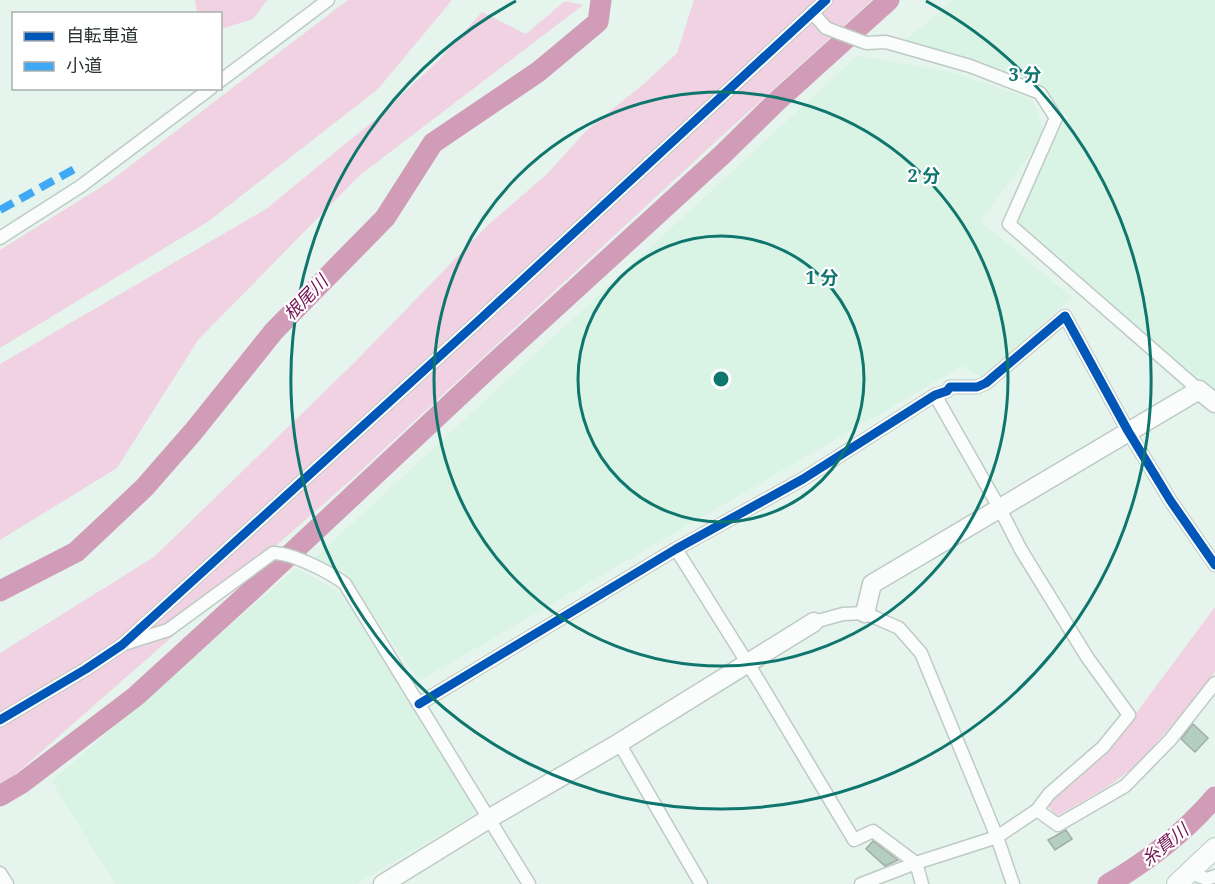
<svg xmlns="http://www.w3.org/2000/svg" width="1215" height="884" font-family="'Noto Serif','Noto Sans JP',serif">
<rect width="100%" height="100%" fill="#e5f4ec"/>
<g fill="#d9f3e5">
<polygon points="954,0 1215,0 1215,391 1004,224 1068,117 1049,97 905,40"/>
<polygon points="857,56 952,72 1033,100 1045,134 980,221 1072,298 983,377 962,366 419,681 343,571 314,559"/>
<polygon points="296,568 341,593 478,812 356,884 115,884 52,781"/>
</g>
<g fill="#f1d2e2">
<polygon points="195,0 267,0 253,19 221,29 220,14 197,13"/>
<polygon points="348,0 452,0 378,89 209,221 0,348 0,250 109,182"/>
<polygon points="694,0 872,0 714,143 352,479 9,780 0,784 0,653 154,557 355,362 488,225 546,175 586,131 646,82 677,53"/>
<polygon points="565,1 583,5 360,175 198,340 117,468 0,540 0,364 266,209 377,118 438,61 482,12 526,34"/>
<polygon points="1215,607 1215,671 1208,683 1139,763 1109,786 1057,816 1046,804 1134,716"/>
</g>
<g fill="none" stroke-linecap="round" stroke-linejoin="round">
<g stroke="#d09cb8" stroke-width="21">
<polyline points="0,591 76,552 144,488 193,432 274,331 385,218 433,143 538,72 598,22 601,0"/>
<polyline points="0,796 22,783 136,696 252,590 489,368 722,155 776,102 889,0"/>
<path d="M1108 884C1148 861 1185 832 1215 797"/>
</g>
</g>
<g fill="#b4cec2" stroke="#a2ada7" stroke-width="1.5">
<polygon points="1193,724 1208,738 1195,752 1181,739"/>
<polygon points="1066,830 1072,839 1055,850 1048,840"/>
<polygon points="873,841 898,860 885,866 866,849"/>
</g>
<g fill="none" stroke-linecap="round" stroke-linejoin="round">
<g stroke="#becac4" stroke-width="15">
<g id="street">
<polyline points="812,12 826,28 866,43 886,42 970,66 1040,93 1056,118 1009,224 1199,390"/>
<polyline points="220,81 328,0"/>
<polyline points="0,238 81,186 211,88"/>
<polyline points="935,395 1000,509 1021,550 1087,657 1129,715 1103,747 1049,794 1037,810"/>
<polyline points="676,549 760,683 854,840 873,831 916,863 922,884"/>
<polyline points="814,622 843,614 865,613 899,628 921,653 997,837 1013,884"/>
<path d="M127 643 168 630 273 553C292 553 330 572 345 584L529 884"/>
<polyline points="419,704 676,549 803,479 935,395 947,391 950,387 977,387 986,383 1065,316 1128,431 1170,500 1215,565"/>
<polyline points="0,720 86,669 122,645 475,324 826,0"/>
<polyline points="619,743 701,884"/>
<polyline points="0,873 7,884"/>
<polyline points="1190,873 1207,879 1215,876"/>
<polyline points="861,884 916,863 997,837 1037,810 1058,825 1125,786 1170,740 1215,683"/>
</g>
</g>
<g stroke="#becac4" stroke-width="21">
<g id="secondary">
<polyline points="865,613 872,584 1199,390 1215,403"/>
<polyline points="383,884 490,818 619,743 814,622"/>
</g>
</g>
<g stroke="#becac4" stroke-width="22">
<polyline id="primary" points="1177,884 1215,848"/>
</g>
<use href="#street" stroke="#fbfdfc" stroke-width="12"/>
<use href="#secondary" stroke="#fbfdfc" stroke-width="18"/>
<use href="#primary" stroke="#fbfdfc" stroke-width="20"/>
<polyline stroke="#3fa9f5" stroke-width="8" stroke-dasharray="15 8" stroke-linecap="butt" points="0,210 80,166"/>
<g stroke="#fff" stroke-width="13">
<g id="cycleway">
<polyline points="419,704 676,549 803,479 935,395 947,391 950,387 977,387 986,383 1065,316 1128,431 1170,500 1215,565"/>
<polyline points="0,720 86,669 122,645 475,324 826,0"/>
</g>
</g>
<use href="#cycleway" stroke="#0057b8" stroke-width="9"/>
</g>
<g fill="none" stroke="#0f766e" stroke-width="3">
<circle cx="721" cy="379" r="143"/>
<circle cx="721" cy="379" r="287"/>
<path d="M926 1A430 430 0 1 1 516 1"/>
</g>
<g text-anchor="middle" stroke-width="4.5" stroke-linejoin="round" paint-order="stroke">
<g font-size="18" font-style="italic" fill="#741252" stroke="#fff">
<text transform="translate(306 298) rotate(-46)" y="6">根尾川</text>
<text transform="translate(1165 845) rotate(-39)" y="6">糸貫川</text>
</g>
</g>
<circle cx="721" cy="379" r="9" fill="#0f766e" stroke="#fff" stroke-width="3"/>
<g font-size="18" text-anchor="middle" font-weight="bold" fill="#0f766e" stroke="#fff" stroke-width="4.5" stroke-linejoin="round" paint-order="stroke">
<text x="1025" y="81">3 分</text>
<text x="924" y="182">2 分</text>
<text x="822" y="284">1 分</text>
</g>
<rect x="12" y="12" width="210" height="78" fill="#ffffff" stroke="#aaaeac" stroke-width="1.5"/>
<rect x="24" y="32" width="30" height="9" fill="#0057b8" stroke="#aaaeac" stroke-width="1.5"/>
<text x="66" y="42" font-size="18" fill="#2a342f">自転車道</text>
<rect x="24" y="62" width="30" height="9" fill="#3fa9f5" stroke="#aaaeac" stroke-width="1.5"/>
<text x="66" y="72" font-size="18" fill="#2a342f">小道</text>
</svg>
